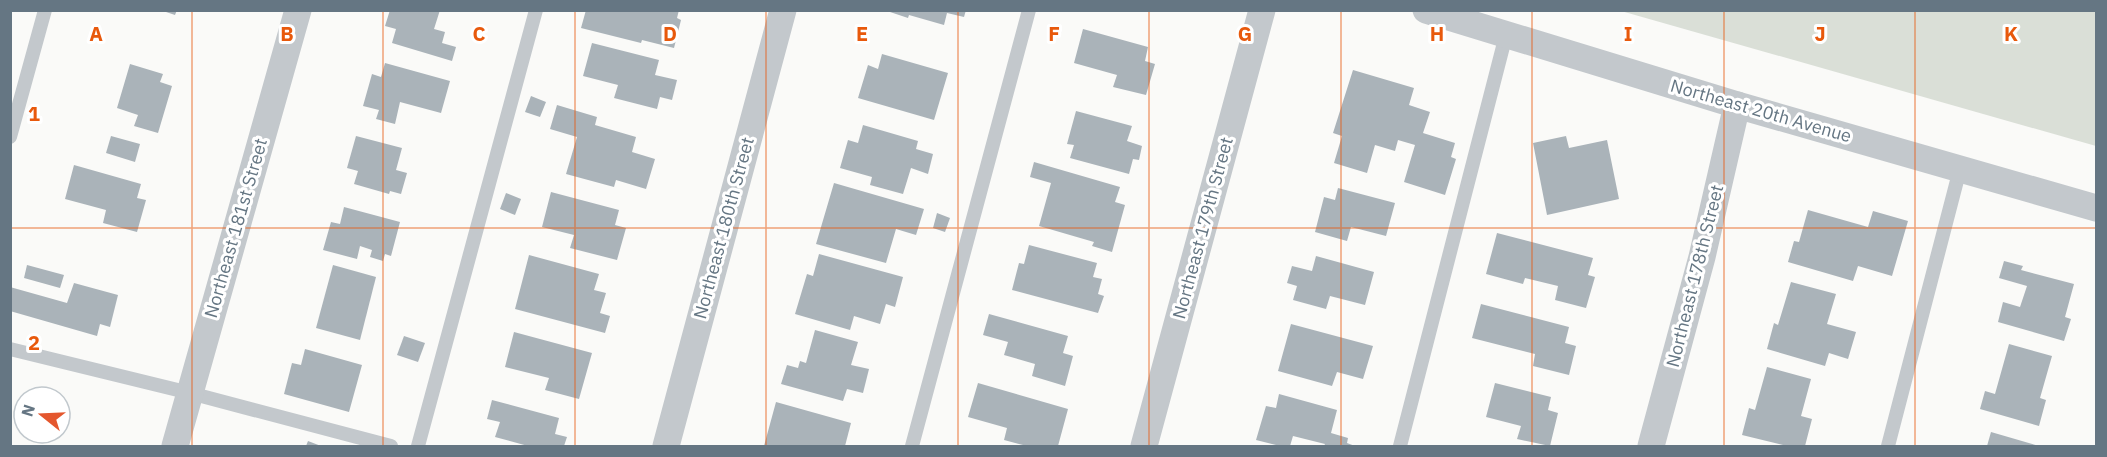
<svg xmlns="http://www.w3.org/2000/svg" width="2107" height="457" font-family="'IBM Plex Sans',sans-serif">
<rect width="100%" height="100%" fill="#fafaf8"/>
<polygon fill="#dadfd7" points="1621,11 2096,11 2096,146"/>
<g fill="#aab3b9">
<polygon points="160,10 177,10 175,15"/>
<polygon points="390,10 440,10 434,29 445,32 442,43 456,47 452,61 392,43 396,29 385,26"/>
<polygon points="586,10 679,10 677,18 681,20 674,48 642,40 641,43 581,28"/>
<polygon points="884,10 966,10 964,17 947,13 944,25 909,15 908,18"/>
<polygon points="1083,29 1148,47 1145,61 1155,64 1146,95 1113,87 1117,75 1074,63"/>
<polygon points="592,43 659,60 655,75 677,80 672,100 660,97 657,109 614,98 618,85 583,76"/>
<polygon points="882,54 948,73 934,120 858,98 868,65 878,69"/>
<polygon points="385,63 450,81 441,113 400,102 395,124 376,119 379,110 363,106 372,74 381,77"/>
<polygon points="130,64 163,74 160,82 172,86 158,133 134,126 138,115 117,108"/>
<polygon points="1353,70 1414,88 1409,105 1430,112 1423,133 1455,143 1451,157 1456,159 1445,195 1404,182 1415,145 1398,140 1395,151 1375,145 1367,173 1334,163 1342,136 1333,133"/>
<polygon points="531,96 546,102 540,117 525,112"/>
<polygon points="557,105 597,117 595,125 636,137 632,152 655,159 646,189 616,180 614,187 566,174 577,137 550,129"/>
<polygon points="1076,111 1132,126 1127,141 1142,146 1139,160 1133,159 1129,174 1070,158 1074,145 1067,144"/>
<polygon points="863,125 918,141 916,149 933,154 928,174 911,168 903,194 870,185 872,177 840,168 848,140 858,143"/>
<polygon points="111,136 140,144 135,162 106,153"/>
<polygon points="356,136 402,148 396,170 407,173 401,194 390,191 389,194 354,184 358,171 347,168"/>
<polygon points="1566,136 1569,148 1607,140 1619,199 1547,215 1533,143"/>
<polygon points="1034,162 1120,187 1115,202 1125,205 1112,252 1092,246 1094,242 1039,226 1051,183 1030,177"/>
<polygon points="74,165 141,184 137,198 146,200 137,232 103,223 106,210 65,199"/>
<polygon points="834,183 924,209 916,235 896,229 886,263 816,244"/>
<polygon points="1338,188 1395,203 1386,236 1351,227 1347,241 1315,232 1324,197 1335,200"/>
<polygon points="551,192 619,210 615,225 626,228 617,260 570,248 574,235 542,227"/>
<polygon points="506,193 521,199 515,215 500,209"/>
<polygon points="344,207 400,222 391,256 385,254 383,261 370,257 372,250 360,246 357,259 323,250 331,222 340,224"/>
<polygon points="1808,210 1868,227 1873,211 1908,221 1892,276 1858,266 1853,281 1788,262 1794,241 1799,242"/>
<polygon points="937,213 950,218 945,232 933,228"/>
<polygon points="1497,233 1593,258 1588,275 1595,277 1586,308 1555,300 1558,286 1525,278 1523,284 1486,274"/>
<polygon points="1029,245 1097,263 1093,277 1102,279 1098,294 1104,296 1098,313 1012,290 1019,263 1024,264"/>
<polygon points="819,254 903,277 895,307 886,304 880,324 854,316 850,330 795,314 807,274 813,276"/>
<polygon points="529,255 599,274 594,290 606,293 600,313 610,316 605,333 515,309"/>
<polygon points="1316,256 1374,272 1365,305 1330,296 1326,309 1293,300 1297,286 1287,283 1292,266 1312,271"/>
<polygon points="2004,261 2023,266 2021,270 2074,284 2065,317 2071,319 2064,341 1998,322 2003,302 2020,307 2027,286 1999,278"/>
<polygon points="27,265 64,275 60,288 24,278"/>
<polygon points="333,265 376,277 360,340 316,328"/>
<polygon points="1791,282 1836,294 1827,324 1856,332 1848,359 1829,353 1825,366 1767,349 1774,323 1778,325"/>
<polygon points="74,283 118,295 110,327 100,324 97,336 10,311 10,287 67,303"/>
<polygon points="1481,304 1569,327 1565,343 1576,346 1569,375 1533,366 1535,354 1472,338"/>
<polygon points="989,314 1068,336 1063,353 1073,356 1065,386 1032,376 1035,364 1004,355 1008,342 983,335"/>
<polygon points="1291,324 1373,346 1363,379 1337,372 1332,386 1278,371"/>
<polygon points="815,330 858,342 851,365 869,369 863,393 847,389 843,401 781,384 787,365 798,368 800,361 806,363"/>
<polygon points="514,332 592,353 579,399 545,390 549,378 505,367"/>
<polygon points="404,336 425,343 418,362 397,355"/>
<polygon points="2009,344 2052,356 2040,398 2046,400 2039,426 1980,409 1985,391 1995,394"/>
<polygon points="305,349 362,365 349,412 284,394 292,363 301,365"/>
<polygon points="1767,367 1811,379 1801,416 1812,419 1805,446 1787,446 1742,435 1749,408 1755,410"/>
<polygon points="978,383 1068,409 1058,446 1027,446 1004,440 1007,428 968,417"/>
<polygon points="1495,383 1551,397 1548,410 1558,413 1550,446 1517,439 1521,426 1486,417"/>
<polygon points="1279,394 1337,410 1331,433 1348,438 1347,443 1355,446 1324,446 1325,444 1293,436 1290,446 1280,446 1256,440 1266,406 1276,408"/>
<polygon points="492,400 559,418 555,434 567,437 564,446 528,446 495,437 500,422 487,419"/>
<polygon points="776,402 851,423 845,446 764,446"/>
<polygon points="1991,432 2039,446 1987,446"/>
<polygon points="308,441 321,446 306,446"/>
</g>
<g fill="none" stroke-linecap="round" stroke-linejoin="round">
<g stroke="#c3c8cc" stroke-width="14">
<polyline points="10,137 45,10"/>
<polyline points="10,349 190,393 391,446"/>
<polyline points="418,446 536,10"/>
<polyline points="912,446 1029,10"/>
<polyline points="1400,446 1506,35"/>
<polyline points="1888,446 1960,169"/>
</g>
<g stroke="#c3c8cc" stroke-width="27">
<polyline points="1426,10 1737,105 2096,208"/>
<polyline points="175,446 298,10"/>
<polyline points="666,446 783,10"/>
<polyline points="1144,446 1262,10"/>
<polyline points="1651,446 1702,257 1737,105"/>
</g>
</g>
<path fill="none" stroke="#e8590c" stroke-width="1.5" stroke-opacity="0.55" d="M192 10V446M383 10V446M575 10V446M766 10V446M958 10V446M1149 10V446M1341 10V446M1532 10V446M1724 10V446M1915 10V446M10 228H2096"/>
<g text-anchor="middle" stroke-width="6" stroke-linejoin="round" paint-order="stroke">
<g font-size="18" fill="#657683" stroke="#fff">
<text transform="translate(1761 111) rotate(16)" y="6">Northeast 20th Avenue</text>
<text transform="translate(236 228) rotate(-74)" y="6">Northeast 181st Street</text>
<text transform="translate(724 228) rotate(-75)" y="6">Northeast 180th Street</text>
<text transform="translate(1203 228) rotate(-75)" y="6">Northeast 179th Street</text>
<text transform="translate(1695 276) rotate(-76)" y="6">Northeast 178th Street</text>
</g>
</g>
<g font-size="20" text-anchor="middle" font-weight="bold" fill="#e8590c" stroke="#fff" stroke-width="6" stroke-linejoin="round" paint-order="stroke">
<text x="96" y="41">A</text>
<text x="287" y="41">B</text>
<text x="479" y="41">C</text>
<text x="670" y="41">D</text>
<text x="862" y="41">E</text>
<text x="1054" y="41">F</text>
<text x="1245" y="41">G</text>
<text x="1437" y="41">H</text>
<text x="1628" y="41">I</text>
<text x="1820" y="41">J</text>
<text x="2011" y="41">K</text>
<text x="34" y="121">1</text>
<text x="34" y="350">2</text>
</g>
<rect width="2107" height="457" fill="none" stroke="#657683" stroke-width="24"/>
<g transform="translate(42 415) rotate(288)"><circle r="28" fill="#ffffff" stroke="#c1c8cd" stroke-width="1.5"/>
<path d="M0-4.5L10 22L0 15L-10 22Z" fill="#e4572e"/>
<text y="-9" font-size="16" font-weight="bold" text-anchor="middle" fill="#657683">N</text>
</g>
</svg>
